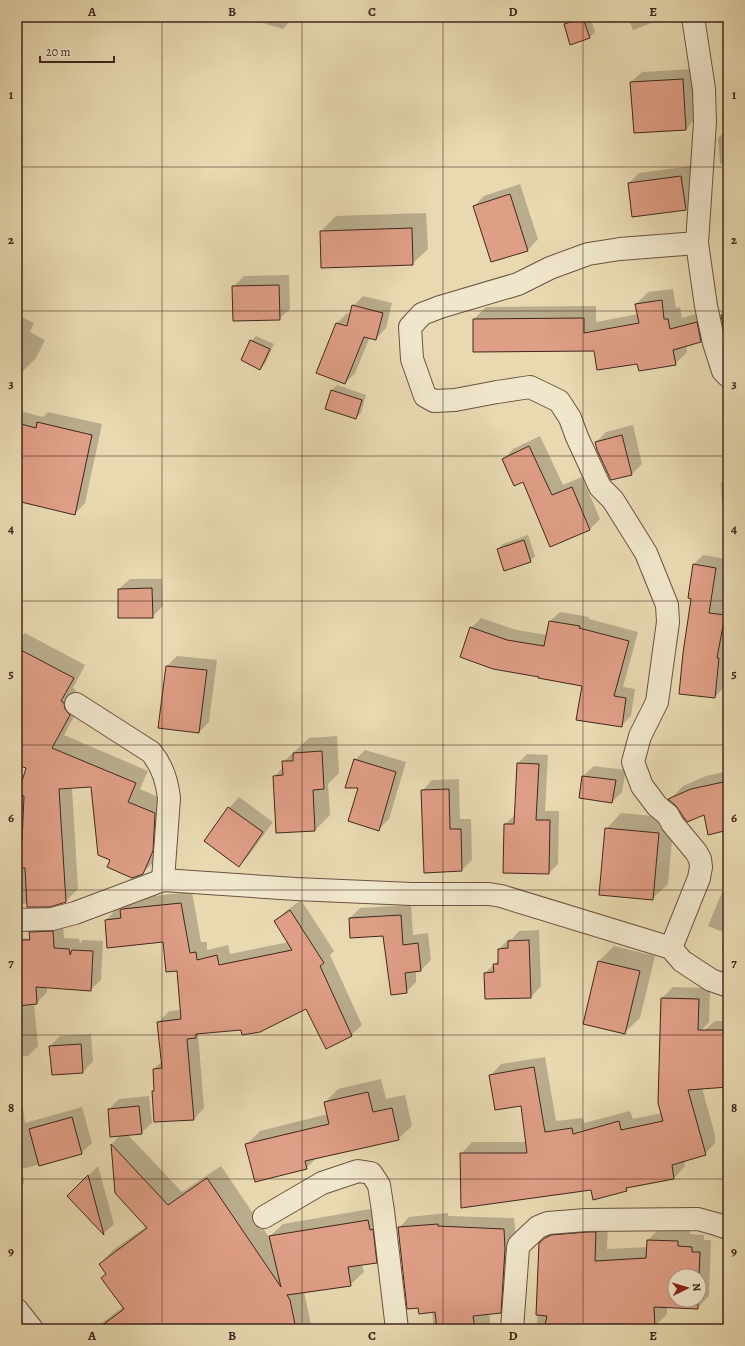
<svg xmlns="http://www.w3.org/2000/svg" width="745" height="1346" font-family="Alegreya,serif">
<rect width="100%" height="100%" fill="#e8d9b1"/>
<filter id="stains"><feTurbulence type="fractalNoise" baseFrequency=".005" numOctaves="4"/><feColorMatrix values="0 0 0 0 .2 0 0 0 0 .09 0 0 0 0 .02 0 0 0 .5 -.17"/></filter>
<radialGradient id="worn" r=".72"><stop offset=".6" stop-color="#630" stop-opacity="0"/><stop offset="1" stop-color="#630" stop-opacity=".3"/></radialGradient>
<g fill="#0003" fill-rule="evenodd">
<polygon points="251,17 294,17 283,29 250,19"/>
<polygon points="577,17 590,17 595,32 590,37 565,25 570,20"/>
<polygon points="628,17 667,17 633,30"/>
<polygon points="693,69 696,118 686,129 631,82 642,72"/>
<polygon points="728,128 728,163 720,164 718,138"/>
<polygon points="691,166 696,199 685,209 629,183 639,173"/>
<polygon points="520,184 538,239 528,250 491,261 474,206 484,196"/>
<polygon points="426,213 428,249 412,264 322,266 321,231 336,216"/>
<polygon points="289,275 290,309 279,319 233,287 244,276"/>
<polygon points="673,289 676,308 680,307 682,318 709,310 713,329 701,342 686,345 687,352 675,364 638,363 595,350 474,351 474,319 486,307 596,306 596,322 638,314 636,304 648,292"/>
<polygon points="363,296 392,303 386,328 376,339 370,337 355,373 345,383 337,323 347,313 351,314 353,306"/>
<polygon points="728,310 728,334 722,316"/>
<polygon points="17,315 34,323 30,332 45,340 36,358 21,373 17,371"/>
<polygon points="256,336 274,344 265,364 260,369 251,341"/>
<polygon points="337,385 366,395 361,413 356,418 326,408 332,390"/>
<polygon points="17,410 43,417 48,412 102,424 85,503 75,514 17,466"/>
<polygon points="633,425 642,464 632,474 596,442 606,432"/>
<polygon points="540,436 563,485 582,477 600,519 590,529 523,481 503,460 513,449"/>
<polygon points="728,476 728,505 722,505 721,483"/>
<polygon points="528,535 535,556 530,561 498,549 503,544"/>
<polygon points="703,555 727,559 728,557 728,639 726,649 728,649 728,652 724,687 715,697 692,598 694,564"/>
<polygon points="130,579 162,579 163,606 152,617 119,589"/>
<polygon points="560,612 589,617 589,619 638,632 623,687 635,689 631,716 621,726 583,685 471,628 481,618 517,630 547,635 550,621"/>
<polygon points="25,633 85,665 73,688 76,690 77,697 82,702 64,735 148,771 140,789 167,801 155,861 142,873 111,860 92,785 72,787 78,889 66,901 28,903 17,905 17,801 27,767 17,764 17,641"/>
<polygon points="177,656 217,660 209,722 199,732 159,728 167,666"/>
<polygon points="337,736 339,773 328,784 330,815 315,830 277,832 274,777 283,767 283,762 309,738"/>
<polygon points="365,750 406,762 389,819 379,829 360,787 355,760"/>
<polygon points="527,754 548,755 545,811 559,811 558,864 549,873 504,872 505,824 515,815 518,763"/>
<polygon points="594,766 626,770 622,792 612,802 580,798 583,776"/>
<polygon points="728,771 728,829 705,813 677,805 670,799 683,786 706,776"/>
<polygon points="459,779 460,819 471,819 472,860 462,870 425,872 422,791 432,780"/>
<polygon points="239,797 273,822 249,855 239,866 205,841 229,808"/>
<polygon points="621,813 674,818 668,884 652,899 606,829"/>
<polygon points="728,878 728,934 708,926"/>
<polygon points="192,892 201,942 207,942 207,950 228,945 230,954 289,942 275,921 286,911 301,900 334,951 330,955 362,1025 351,1035 306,1008 242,1029 200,1033 198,1034 204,1108 194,1119 153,1091 155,1089 154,1069 163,1060 159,1022 169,1011 182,1010 178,970 164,941 106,920 116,909 122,909 133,898"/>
<polygon points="411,905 413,935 428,933 431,960 421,970 416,971 416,982 406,992 384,935 350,918 360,908"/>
<polygon points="41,922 63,922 64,938 79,939 80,943 83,940 103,941 101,980 90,990 47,987 47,992 37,1003 34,1003 38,1046 28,1056 17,1057 17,939 30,938 30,933"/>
<polygon points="539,930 541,986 531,997 485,973 499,960 499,949 509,939 512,939 519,931"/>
<polygon points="614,946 655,956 640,1018 624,1033 599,961"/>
<polygon points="673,987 710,988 709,1022 698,1034 688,1037 715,1135 715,1143 704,1155 684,1160 685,1166 674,1178 630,1186 626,1190 591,1189 461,1154 472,1142 527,1142 522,1105 490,1076 501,1064 545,1057 556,1121 583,1118 584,1123 630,1111 633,1119 662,1113 662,998"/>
<polygon points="715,1021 728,1021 728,1100 705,1030"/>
<polygon points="91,1034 93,1061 83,1072 52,1074 50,1046 60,1036"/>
<polygon points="381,1079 386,1099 405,1095 412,1126 398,1139 317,1158 306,1168 247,1144 260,1131 328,1114 325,1102 338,1089"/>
<polygon points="149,1096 152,1123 141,1133 128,1135 182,1192 221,1166 269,1237 283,1224 382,1207 389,1248 376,1262 362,1264 364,1272 350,1285 304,1292 312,1329 94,1329 123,1307 107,1273 100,1264 113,1250 147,1226 116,1192 112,1144 120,1135 109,1109 119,1099"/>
<polygon points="22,1101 25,1123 82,1107 92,1143 81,1153 22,1169 24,1183 17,1190 17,1102"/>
<polygon points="98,1166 114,1224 104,1233 68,1196"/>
<polygon points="448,1213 448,1216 514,1218 516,1238 511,1301 500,1312 489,1313 491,1329 434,1329 432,1312 399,1228 409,1217"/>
<path d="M608 1221 607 1249 648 1247V1240L660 1228 690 1229V1234L704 1235V1240H711L709 1296 697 1308 667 1307V1314L655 1326 596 1329H537L540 1243 558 1226ZM675 1276H699V1300H675Z"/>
</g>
<g fill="#df9e86" stroke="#41261c">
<polygon points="583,18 590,38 570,45 564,24"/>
<polygon points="683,79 686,130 634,133 630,82"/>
<polygon points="681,176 686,210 632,217 628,183"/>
<polygon points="510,194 528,251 491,262 473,206"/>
<polygon points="412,228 413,265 321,268 320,231"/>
<polygon points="279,285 280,320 233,321 232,286"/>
<polygon points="662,300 664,319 668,319 670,329 697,322 701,342 673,350 676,365 639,371 637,364 597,370 594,351 473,352 473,319 584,318 584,333 639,323 635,304"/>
<polygon points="352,305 383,313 376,340 364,337 345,384 316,373 336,323 347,326"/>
<polygon points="728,313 728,335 725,336 721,315"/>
<polygon points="250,340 270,349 260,370 241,360"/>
<polygon points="331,390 362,400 356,419 325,409"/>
<polygon points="37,422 92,435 75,515 17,501 17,423 36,428"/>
<polygon points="622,435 632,475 611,480 597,450 595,442"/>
<polygon points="529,446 552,495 572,487 590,530 550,547 523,482 514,486 502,459"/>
<polygon points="524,540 531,562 504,571 497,549"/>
<polygon points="693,564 716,568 709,613 725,615 717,658 719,658 715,698 679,694 683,653 691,599 688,598"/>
<polygon points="152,588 153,618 118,618 118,589"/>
<polygon points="549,621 580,626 579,628 629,641 614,696 626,698 622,727 576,720 582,686 538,678 539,677 493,669 460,657 470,627 507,640 544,646"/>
<polygon points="17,648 74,678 61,701 64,703 65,709 70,715 52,748 136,783 128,802 155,813 153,851 143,874 132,878 107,867 110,860 98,855 91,787 59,789 66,902 50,907 27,907 25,868 17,867 17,840 22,841 24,796 18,794 26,768 17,765"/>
<polygon points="166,666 207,670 199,733 158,728"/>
<polygon points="322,751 324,789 313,790 315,831 276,833 273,776 283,775 282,761 293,761 293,753"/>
<polygon points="354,759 396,772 379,831 348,821 358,788 345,788"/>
<polygon points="517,763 539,764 536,820 550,820 549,874 503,873 504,824 514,824"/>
<polygon points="582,776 616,780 612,803 579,798"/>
<polygon points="728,781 728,830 708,835 704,815 687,822 676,806 668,799 691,789"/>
<polygon points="449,789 450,829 461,829 462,871 424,873 421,790"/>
<polygon points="228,807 263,832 239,867 204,841"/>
<polygon points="605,828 659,833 653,900 599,895"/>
<polygon points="181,903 190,953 196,952 197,960 217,955 219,965 292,950 274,921 290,910 324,963 320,966 352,1036 326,1049 306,1009 260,1032 242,1035 241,1030 196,1034 196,1038 187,1039 194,1120 154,1122 152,1091 154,1091 153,1069 162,1068 157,1022 181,1019 177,971 166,972 163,942 107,948 105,920 121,918 120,910 122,909"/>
<polygon points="401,915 403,945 418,943 421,971 405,973 407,993 391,995 383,936 350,938 349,918"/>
<polygon points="53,931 54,948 69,949 70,955 72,950 93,951 91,991 36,987 37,1004 17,1006 17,940 30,940 29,932"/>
<polygon points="529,940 531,998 485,999 484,973 494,972 493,964 498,964 498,949 508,948 508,941"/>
<polygon points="598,961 640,971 625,1034 583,1024"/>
<polygon points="661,998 699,999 698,1030 728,1030 728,1087 688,1090 706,1155 672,1165 674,1179 626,1188 627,1191 593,1200 591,1190 461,1208 460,1153 527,1153 521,1106 495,1110 489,1075 534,1067 545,1132 572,1128 573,1134 619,1121 621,1130 663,1121 658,1103"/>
<polygon points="81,1044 83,1073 52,1075 49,1046"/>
<polygon points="368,1092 373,1112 392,1108 399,1140 305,1161 307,1169 255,1182 245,1144 329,1124 324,1102"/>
<polygon points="139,1106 142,1134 110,1137 108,1109"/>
<polygon points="72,1117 82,1154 39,1166 29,1129"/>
<polygon points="111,1144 168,1205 207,1178 281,1287 269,1236 368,1220 370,1230 373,1229 377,1263 348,1267 351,1286 287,1295 290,1300 296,1329 97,1329 124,1309 101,1278 106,1274 99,1264 147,1228 115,1193"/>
<polygon points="88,1175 104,1235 67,1196"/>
<polygon points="438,1224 438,1226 504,1229 505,1249 501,1313 473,1316 475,1329 437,1329 435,1312 419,1314 418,1308 407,1309 398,1227"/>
<polygon points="587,1232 596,1232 595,1261 646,1258 647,1240 678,1241 678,1246 692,1247 692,1252 700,1252 699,1276 675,1276 675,1300 698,1300 698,1309 654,1307 655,1327 612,1329 544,1329 547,1316 536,1315 539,1243 545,1238 551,1235"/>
</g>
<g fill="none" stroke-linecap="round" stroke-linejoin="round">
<g stroke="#6b5341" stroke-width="24">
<g id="minor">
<polyline points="693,17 704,89 705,122 697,243 706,306 714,343 723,371 728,376"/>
<path d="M76 704 151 752C162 765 167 780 169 798L163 880"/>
<polyline points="17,920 52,919 75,913 163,880 296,889 412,894 489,894 501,896 671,948 682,961 711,980 728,986"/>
<polyline points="671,948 699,878 701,867 700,859 696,852 672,823 668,815 657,806 642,786 633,762 640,736 657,702 668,622 667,605 646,553 613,500 600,487 577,437 570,418 559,401 530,387 497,392 455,400 434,401 425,396 412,359 410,327 422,314 440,307 518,284 550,268 588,254 620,249 697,243"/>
<polyline points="264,1217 322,1183 358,1171 371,1173 379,1185 383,1211 397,1329"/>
<polyline points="17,1310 32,1329"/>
<polyline points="512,1329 518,1248 519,1245 538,1227 548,1223 586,1220 698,1219 716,1224 728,1228"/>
</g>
</g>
<use href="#minor" stroke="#f0e6cc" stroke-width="22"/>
</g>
<path fill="none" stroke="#41261c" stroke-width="1" stroke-opacity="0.55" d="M162 17V1329M302 17V1329M443 17V1329M583 17V1329M17 167H728M17 311H728M17 456H728M17 601H728M17 745H728M17 890H728M17 1035H728M17 1179H728"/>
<rect width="745" height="1346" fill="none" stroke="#e8d9b1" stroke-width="44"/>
<g transform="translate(687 1288) rotate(85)"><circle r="19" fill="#f0e6cc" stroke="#aa9986"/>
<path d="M0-3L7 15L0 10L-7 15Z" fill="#8f2418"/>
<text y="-6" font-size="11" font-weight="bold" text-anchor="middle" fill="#41261c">N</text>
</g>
<path d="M40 56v6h74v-6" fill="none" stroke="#41261c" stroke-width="2"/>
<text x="46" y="56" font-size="12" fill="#41261c" stroke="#f0e6cc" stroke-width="3" paint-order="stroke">20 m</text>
<rect x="22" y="22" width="701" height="1302" fill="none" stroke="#41261c" stroke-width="1.5"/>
<g font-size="13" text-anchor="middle" font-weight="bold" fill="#41261c">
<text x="92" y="16">A</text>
<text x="232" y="16">B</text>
<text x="372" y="16">C</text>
<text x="513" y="16">D</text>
<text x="653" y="16">E</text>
<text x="11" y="99">1</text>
<text x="734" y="99">1</text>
<text x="11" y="244">2</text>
<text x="734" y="244">2</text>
<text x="11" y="388">3</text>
<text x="734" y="388">3</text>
<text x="11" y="533">4</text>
<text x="734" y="533">4</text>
<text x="11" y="678">5</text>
<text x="734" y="678">5</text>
<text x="11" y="822">6</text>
<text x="734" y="822">6</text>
<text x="11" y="967">7</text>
<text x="734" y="967">7</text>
<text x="11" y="1112">8</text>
<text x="734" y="1112">8</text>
<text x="11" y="1256">9</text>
<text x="734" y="1256">9</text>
<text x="92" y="1340">A</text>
<text x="232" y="1340">B</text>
<text x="372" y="1340">C</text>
<text x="513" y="1340">D</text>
<text x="653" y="1340">E</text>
</g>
<rect width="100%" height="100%" filter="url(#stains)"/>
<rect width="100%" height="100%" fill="url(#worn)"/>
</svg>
